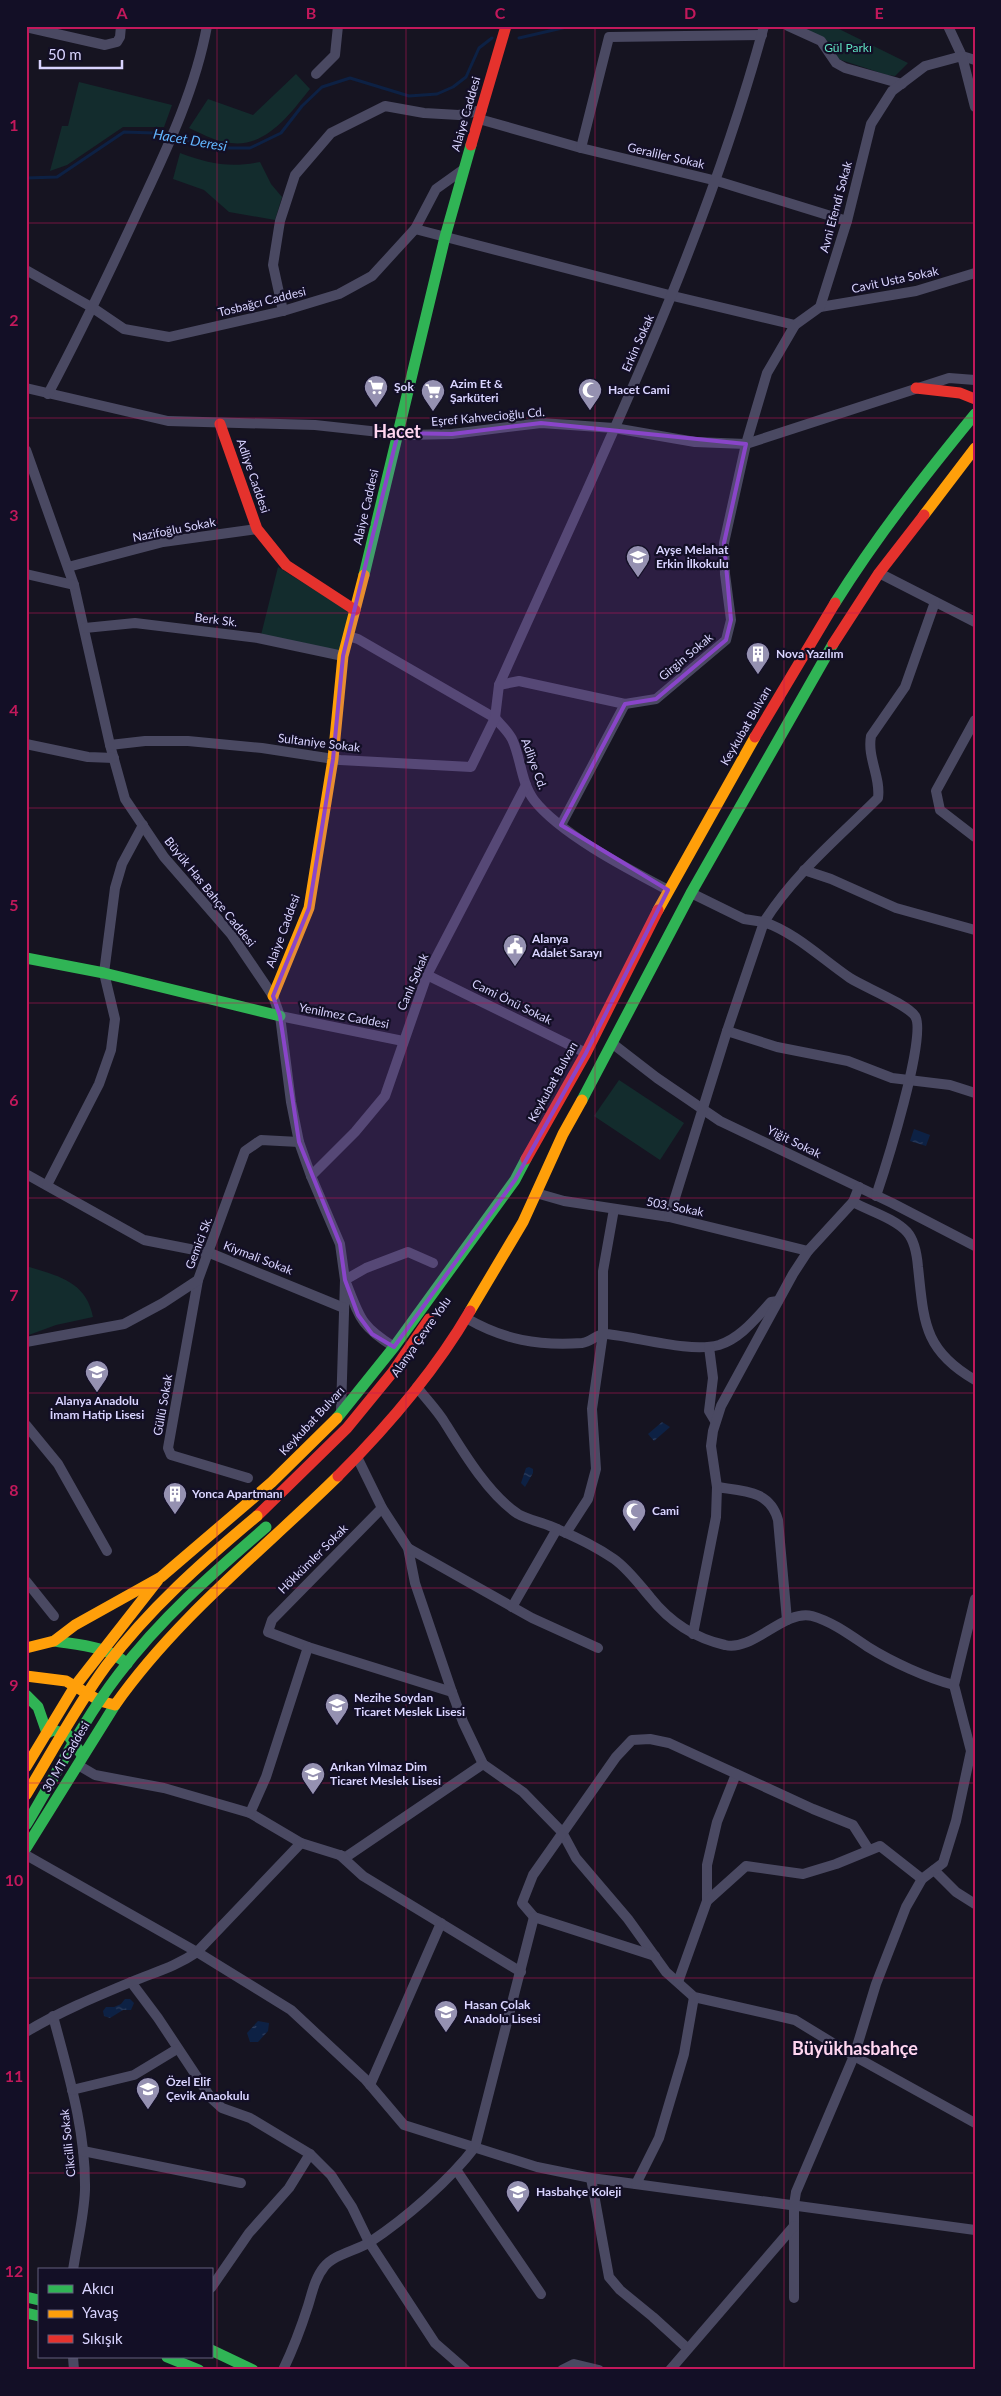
<svg xmlns="http://www.w3.org/2000/svg" width="1001" height="2396" font-family="Lato,sans-serif">
<defs>
<pattern id="water-ripples" width="26" height="14" patternUnits="userSpaceOnUse" patternTransform="scale(1.25)"><rect width="26" height="14" fill="#0d2144"/><path d="M2 4q2-2 4 0t4 0M15 11q2-2 4 0t4 0" fill="none" stroke="#304060"/></pattern>
</defs>
<rect width="100%" height="100%" fill="#161421"/>
<g fill="#132c2d">
<polygon points="799,26 833,26 908,63 895,76 887,75 838,59 831,43"/>
<path d="M296 74 310 89C289 115 264 151 225 142 213 140 200 133 189 128L208 99 253 115Z"/>
<polygon points="79,82 172,105 164,127 123,127 67,165 50,171 62,126 68,126"/>
<path d="M180 153C210 164 229 168 260 162L271 184 282 197 275 220 229 212 204 190 173 179Z"/>
<polygon points="278,567 350,612 340,652 261,635"/>
<polygon points="619,1080 684,1123 660,1160 594,1116"/>
<path d="M26 1266C58 1276 86 1281 93 1317L56 1325 26 1336Z"/>
</g>
<g fill="url(#water-ripples)">
<polygon points="914,1129 930,1135 926,1146 910,1141"/>
<polygon points="662,1422 670,1427 654,1441 648,1434"/>
<polygon points="529,1467 533,1469 533,1473 525,1487 521,1483 526,1468"/>
<polygon points="125,1999 130,1999 134,2003 131,2010 123,2010 110,2018 104,2016 103,2011 106,2007 114,2007 121,2004"/>
<polygon points="258,2021 269,2023 268,2031 258,2042 250,2042 247,2033"/>
</g>
<g fill="none" stroke-linecap="round" stroke-linejoin="round">
<g stroke="#0d2144" stroke-width="3">
<polyline points="519,38 571,26"/>
<polyline points="26,178 57,177 124,132 154,133 221,148 250,148 281,133 302,106 322,87 350,78 409,96 437,94 453,87 466,77 479,48 492,38"/>
</g>
<g stroke="#4a4962" stroke-width="10">
<polyline points="788,26 821,41 836,63 845,68 902,84"/>
<polyline points="948,26 962,56 975,60"/>
<polyline points="26,27 105,45 117,42 120,37 121,26"/>
<polyline points="316,74 335,55 338,26"/>
<polyline points="479,119 581,148 717,181 847,221"/>
<polyline points="581,148 609,37 762,35"/>
<polyline points="415,229 673,296 795,325"/>
<polyline points="26,270 93,308 124,329 169,337 283,311 339,294 372,276 415,229 436,189 464,169"/>
<polyline points="820,307 916,291 975,273"/>
<polyline points="283,311 273,265 280,221 295,175 331,133 385,106 424,113 459,115 482,110"/>
<polyline points="26,388 168,421 315,425 407,435 452,434 541,423 614,428 695,442 746,444 949,378 975,380"/>
<path d="M48 394C82 330 113 265 143 200 169 145 196 86 207 26"/>
<polyline points="26,450 74,585 110,745 125,799 164,857 231,934 273,996 280,1016 291,1102 299,1142 311,1176 340,1244 345,1280 341,1411"/>
<polyline points="68,567 163,542 257,529"/>
<polyline points="879,573 975,622"/>
<polyline points="26,574 74,585"/>
<polyline points="85,628 135,623 258,638 343,656"/>
<path d="M348 636 358 639 495 718C500 724 508 731 512 739 521 758 521 783 534 800 560 834 630 870 668 890"/>
<polyline points="499,685 519,681 625,704 656,699 726,640 731,620 725,574 724,543 746,444 767,373 795,325 820,307 847,221 871,124 892,91 925,66 962,56 975,107"/>
<polyline points="975,720 936,791 940,810 975,837"/>
<polyline points="26,744 88,757 114,758"/>
<path d="M110 745 145 741H188L262 748 340 760 471 767 495 718 499 685C595 469 702 255 764 26"/>
<polyline points="561,825 625,704"/>
<polyline points="804,870 831,879 896,908 975,930"/>
<path d="M691 893 744 919 764 922C794 874 838 838 878 798 881 777 867 758 871 736L905 687 935 602"/>
<polyline points="427,975 586,1053"/>
<polyline points="280,1016 403,1041"/>
<polyline points="727,1031 777,1047 848,1061 892,1078 950,1085 975,1093"/>
<polyline points="613,1044 657,1078 720,1121 892,1203 975,1246"/>
<polyline points="26,1174 144,1240 210,1253 344,1308"/>
<polyline points="311,1176 355,1132 385,1096 427,975 526,785"/>
<polyline points="47,1185 99,1084 111,1050 115,1019 104,973 115,888 122,864 143,825"/>
<polyline points="536,1193 564,1201 669,1217 808,1251"/>
<path d="M853 1202C869 1211 894 1218 907 1232 915 1241 917 1255 918 1267 924 1321 923 1350 975 1380"/>
<path d="M669 1217 727 1031 764 922C796 933 822 959 850 978 864 987 907 1004 915 1016 928 1034 885 1169 876 1196"/>
<polyline points="198,1280 168,1448 171,1455 248,1478"/>
<polyline points="345,1280 366,1268 408,1252 433,1263"/>
<path d="M347 1285C360 1319 362 1327 394 1347"/>
<path d="M466 1318C504 1340 538 1346 582 1343 591 1342 598 1333 606 1334 638 1337 690 1353 719 1345 741 1338 756 1318 771 1302L778 1301"/>
<polyline points="26,1342 124,1324 163,1303 198,1280 245,1151 261,1140 299,1142"/>
<polyline points="709,1347 713,1378 709,1411 715,1421"/>
<path d="M417 1387C426 1399 437 1410 445 1423 463 1452 489 1495 518 1514 527 1519 540 1522 550 1526 572 1535 594 1545 614 1559 628 1569 639 1584 650 1597 669 1621 694 1638 725 1645 753 1652 784 1609 812 1616 833 1622 850 1635 868 1647 892 1662 927 1678 954 1685"/>
<polyline points="26,1425 58,1464 107,1551"/>
<polyline points="357,1457 382,1508 408,1548 415,1583 452,1692 463,1722 483,1764 523,1792 562,1832 576,1858 628,1919 666,1972 694,1997 795,2020 854,2056 975,2123"/>
<path d="M717 1487C743 1491 770 1490 778 1520L787 1620"/>
<polyline points="382,1508 272,1620 268,1632 308,1647 452,1692"/>
<polyline points="566,1533 588,1499 596,1469 592,1409 603,1333 603,1271 614,1209"/>
<polyline points="408,1548 532,1618 598,1648"/>
<polyline points="26,1581 54,1616"/>
<polyline points="512,1607 557,1529"/>
<polyline points="693,1634 716,1517 717,1487 711,1446 713,1431 721,1406 793,1274 808,1251 853,1202 859,1187"/>
<polyline points="78,1765 95,1775 164,1788 250,1813 301,1843 346,1857 483,1764"/>
<polyline points="250,1813 266,1777 308,1647"/>
<polyline points="26,1855 197,1952 291,2010 365,2079 404,2125 537,2167 591,2178 975,2230"/>
<polyline points="340,1855 363,1876 521,1972"/>
<polyline points="934,1870 956,1892 975,1904"/>
<polyline points="707,1901 707,1865 717,1822 736,1774"/>
<polyline points="534,1917 522,1903 533,1875 616,1757 632,1740 650,1739 669,1743 813,1809 853,1825 869,1850"/>
<polyline points="131,1982 158,2018 211,2098 222,2108 250,2118 310,2154 331,2175 352,2207 369,2242 435,2343 466,2370"/>
<polyline points="678,1982 707,1901 746,1866 803,1874 836,1864 880,1846 922,1879"/>
<path d="M53 2016C68 2073 86 2130 85 2190 84 2216 77 2244 73 2270"/>
<path d="M26 2032C59 2012 95 1997 131 1982 155 1972 175 1967 197 1952L301 1843"/>
<polyline points="370,2085 441,1923"/>
<polyline points="72,2090 134,2075 177,2049"/>
<polyline points="83,2151 241,2183"/>
<polyline points="457,2171 541,2294"/>
<polyline points="591,2178 609,2277 620,2290 653,2317 687,2348"/>
<polyline points="636,2184 659,2138 684,2054 694,1997"/>
<polyline points="211,2288 249,2233 289,2188 310,2154"/>
<polyline points="794,2298 794,2205 796,2192 854,2056 876,1984 906,1907 922,1879 943,1863 956,1821 971,1751 954,1685 975,1599"/>
<polyline points="73,2357 74,2370"/>
<path d="M283 2370C293 2349 301 2328 308 2306 312 2293 315 2278 324 2267 334 2254 356 2251 370 2242 405 2219 450 2180 475 2147L534 1917 655 1956"/>
<polyline points="562,2370 574,2364 599,2370"/>
<polyline points="670,2370 794,2226"/>
</g>
<g stroke="#30b455" stroke-width="11">
<polyline points="364,575 445,237 471,145"/>
<path d="M835 603C877 536 925 475 975 414"/>
<polyline points="26,958 104,973 280,1016"/>
<polyline points="582,1100 691,893 833,644"/>
<polyline points="337,1418 394,1347 515,1180 526,1159"/>
<path d="M54 1641C79 1645 108 1646 127 1664"/>
<polyline points="26,1695 38,1707 47,1733 53,1730 68,1735 82,1755"/>
<polyline points="26,1848 115,1705"/>
<polyline points="26,2297 39,2300"/>
<polyline points="26,2313 39,2316"/>
<polyline points="211,2350 253,2370"/>
<polyline points="167,2357 199,2370"/>
</g>
<g stroke="#ff9f0a" stroke-width="11">
<polyline points="924,515 975,448"/>
<polyline points="658,910 755,737"/>
<polyline points="273,996 309,908 333,759 343,656 364,575"/>
<polyline points="470,1311 523,1222 563,1134 582,1100"/>
<polyline points="26,1648 54,1641 75,1625 161,1577 272,1482 337,1418"/>
<path d="M26 1676 66 1681 100 1701 115 1705C177 1617 262 1551 338 1476"/>
<polyline points="26,1767 75,1686 158,1580"/>
</g>
<g stroke="#e5322d" stroke-width="11">
<polyline points="471,145 506,26"/>
<polyline points="916,388 960,393 975,399"/>
<polyline points="220,424 257,529 286,565 355,610"/>
<polyline points="833,644 879,573 924,515"/>
<polyline points="755,737 835,603"/>
<polyline points="526,1159 586,1053 658,910"/>
<path d="M338 1476C387 1427 435 1371 470 1311"/>
<polyline points="257,1516 347,1428 392,1373 429,1319"/>
</g>
<path stroke="#30b455" stroke-width="11" d="M26 1825C56 1775 82 1722 118 1675 160 1619 213 1573 266 1527"/>
<path stroke="#ff9f0a" stroke-width="11" d="M26 1795C52 1752 76 1707 106 1666 149 1609 203 1561 257 1516"/>
</g>
<path fill="#8945c9" fill-opacity="0.2" stroke="#8945c9" stroke-width="4" stroke-linejoin="round" d="M541 423 746 444 724 543 731 620 726 640 656 699 625 704 561 825 668 890 586 1053 515 1180 394 1347 372 1334 358 1315 345 1280 340 1244 299 1142 280 1016 273 996 309 908 333 759 343 656 398 433 452 434Z"/>
<path fill="none" stroke="#c2185b" stroke-width="1" stroke-opacity="0.55" d="M217 26V2370M406 26V2370M595 26V2370M784 26V2370M26 223H975M26 418H975M26 613H975M26 808H975M26 1003H975M26 1198H975M26 1393H975M26 1588H975M26 1783H975M26 1978H975M26 2173H975"/>
<defs>
<g id="supermarket-pin" transform="scale(1.25)"><path d="M0 17L-7.5 6A9.5 9.5 0 1 1 7.5 6Z" fill="#9591b1" stroke="#130f26"/><path d="M-6-5.5h2.5l.6 2H6L4.5 2H-2.5L-4.4-4H-6ZM-1.5 3.2a1.3 1.3 0 1 0 .1 0ZM3 3.2a1.3 1.3 0 1 0 .1 0Z" fill="#fff"/></g>
<g id="mosque-pin" transform="scale(1.25)"><path d="M0 17L-7.5 6A9.5 9.5 0 1 1 7.5 6Z" fill="#9591b1" stroke="#130f26"/><path d="M3.5-4.9A6 6 0 1 0 3.5 4.9A5 5 0 1 1 3.5-4.9Z" fill="#fff"/></g>
<g id="school-pin" transform="scale(1.25)"><path d="M0 17L-7.5 6A9.5 9.5 0 1 1 7.5 6Z" fill="#9591b1" stroke="#130f26"/><path d="M0-5L7-2L0 1L-7-2ZM-4 1L0 2.5L4 1V4Q0 6-4 4Z" fill="#fff"/></g>
<g id="building-pin" transform="scale(1.25)"><path d="M0 17L-7.5 6A9.5 9.5 0 1 1 7.5 6Z" fill="#9591b1" stroke="#130f26"/><path d="M-4-6H4V6H1V3H-1V6H-4ZM-2.5-4.3h1.7v1.8h-1.7ZM.8-4.3h1.7v1.8H.8ZM-2.5-1h1.7V.8h-1.7ZM.8-1h1.7V.8H.8Z" fill="#fff"/></g>
<g id="civic-pin" transform="scale(1.25)"><path d="M0 17L-7.5 6A9.5 9.5 0 1 1 7.5 6Z" fill="#9591b1" stroke="#130f26"/><path d="M-.6-6.5H3V-4.5H.6V-3L4-1V1h2V6H-6V1h2V-1L-.6-3ZM-1.2 2.5V6h2.4V2.5Z" fill="#fff"/></g>
</defs>
<g fill-rule="evenodd">
<use href="#supermarket-pin" x="376" y="387"/>
<use href="#mosque-pin" x="590" y="390"/>
<use href="#supermarket-pin" x="433" y="391"/>
<use href="#school-pin" x="638" y="557"/>
<use href="#building-pin" x="758" y="654"/>
<use href="#civic-pin" x="515" y="946"/>
<use href="#school-pin" x="97" y="1372"/>
<use href="#building-pin" x="175" y="1494"/>
<use href="#mosque-pin" x="634" y="1511"/>
<use href="#school-pin" x="337" y="1705"/>
<use href="#school-pin" x="313" y="1774"/>
<use href="#school-pin" x="446" y="2012"/>
<use href="#school-pin" x="148" y="2089"/>
<use href="#school-pin" x="518" y="2192"/>
</g>
<g text-anchor="middle" stroke-width="4.5" stroke-linejoin="round" paint-order="stroke">
<g font-size="12" fill="#5fe0c0" stroke="#130f26">
<text x="848" y="52">Gül Parkı</text>
</g>
<g font-size="12" fill="#d9d4ff" stroke="#130f26">
<text transform="translate(466 114) rotate(-74)" y="4">Alaiye Caddesi</text>
<text transform="translate(666 156) rotate(13)" y="4">Geraliler Sokak</text>
<text transform="translate(836 207) rotate(-75)" y="4">Avni Efendi Sokak</text>
<text transform="translate(895 280) rotate(-12)" y="4">Cavit Usta Sokak</text>
<text transform="translate(262 302) rotate(-14)" y="4">Tosbağcı Caddesi</text>
<text transform="translate(638 343) rotate(-66)" y="4">Erkin Sokak</text>
<text transform="translate(488 417) rotate(-5)" y="4">Eşref Kahvecioğlu Cd.</text>
<text transform="translate(253 476) rotate(71)" y="4">Adliye Caddesi</text>
<text transform="translate(366 507) rotate(-77)" y="4">Alaiye Caddesi</text>
<text transform="translate(174 530) rotate(-11)" y="4">Nazifoğlu Sokak</text>
<text transform="translate(216 620) rotate(7)" y="4">Berk Sk.</text>
<text transform="translate(686 657) rotate(-40)" y="4">Girgin Sokak</text>
<text transform="translate(746 726) rotate(-60)" y="4">Keykubat Bulvarı</text>
<text transform="translate(319 743) rotate(7)" y="4">Sultaniye Sokak</text>
<text transform="translate(534 764) rotate(70)" y="4">Adliye Cd.</text>
<text transform="translate(210 892) rotate(51)" y="4">Büyük Has Bahçe Caddesi</text>
<text transform="translate(283 931) rotate(-70)" y="4">Alaiye Caddesi</text>
<text transform="translate(413 982) rotate(-67)" y="4">Canlı Sokak</text>
<text transform="translate(512 1002) rotate(26)" y="4">Cami Önü Sokak</text>
<text transform="translate(344 1016) rotate(11)" y="4">Yenilmez Caddesi</text>
<text transform="translate(553 1082) rotate(-61)" y="4">Keykubat Bulvarı</text>
<text transform="translate(794 1142) rotate(26)" y="4">Yiğit Sokak</text>
<text transform="translate(675 1207) rotate(11)" y="4">503. Sokak</text>
<text transform="translate(199 1243) rotate(-69)" y="4">Gemici Sk.</text>
<text transform="translate(258 1258) rotate(21)" y="4">Kiymali Sokak</text>
<text transform="translate(421 1337) rotate(-55)" y="4">Alanya Çevre Yolu</text>
<text transform="translate(163 1405) rotate(-80)" y="4">Güllü Sokak</text>
<text transform="translate(312 1421) rotate(-47)" y="4">Keykubat Bulvarı</text>
<text transform="translate(313 1559) rotate(-45)" y="4">Hökkümler Sokak</text>
<text transform="translate(66 1757) rotate(-59)" y="4">30 MT Caddesi</text>
<text transform="translate(68 2143) rotate(-96)" y="4">Cikcilli Sokak</text>
</g>
<g font-size="12" font-weight="bold" fill="#d9d4ff" stroke="#130f26" text-anchor="start">
<text x="450" y="388">Azim Et &amp;<tspan x="450" dy="14">Şarküteri</tspan></text>
<text x="394" y="391">Şok</text>
<text x="608" y="394">Hacet Cami</text>
<text x="656" y="554">Ayşe Melahat<tspan x="656" dy="14">Erkin İlkokulu</tspan></text>
<text x="776" y="658">Nova Yazılım</text>
<text x="532" y="943">Alanya<tspan x="532" dy="14">Adalet Sarayı</tspan></text>
<text x="97" y="1405" text-anchor="middle">Alanya Anadolu<tspan x="97" dy="14">İmam Hatip Lisesi</tspan></text>
<text x="192" y="1498">Yonca Apartmanı</text>
<text x="652" y="1515">Cami</text>
<text x="354" y="1702">Nezihe Soydan<tspan x="354" dy="14">Ticaret Meslek Lisesi</tspan></text>
<text x="330" y="1771">Arıkan Yılmaz Dim<tspan x="330" dy="14">Ticaret Meslek Lisesi</tspan></text>
<text x="464" y="2009">Hasan Çolak<tspan x="464" dy="14">Anadolu Lisesi</tspan></text>
<text x="166" y="2086">Özel Elif<tspan x="166" dy="14">Çevik Anaokulu</tspan></text>
<text x="536" y="2196">Hasbahçe Koleji</text>
</g>
<g font-size="14" font-style="italic" fill="#62b6ff" stroke="#130f26">
<text transform="translate(190 140) rotate(10)" y="5">Hacet Deresi</text>
</g>
<g font-size="18" font-weight="bold" fill="#ffd6f0" stroke="#130f26">
<text x="397" y="438">Hacet</text>
<text x="855" y="2055">Büyükhasbahçe</text>
</g>
</g>
<rect width="1001" height="2396" fill="none" stroke="#130f26" stroke-width="55"/>
<rect x="38" y="2268" width="175" height="90" fill="#130f26" stroke="#625e7d"/>
<rect x="48" y="2285" width="25" height="8" fill="#30b455" stroke="#625e7d"/>
<text x="82" y="2294" font-size="15" fill="#d9d4ff">Akıcı</text>
<rect x="48" y="2310" width="25" height="8" fill="#ff9f0a" stroke="#625e7d"/>
<text x="82" y="2318" font-size="15" fill="#d9d4ff">Yavaş</text>
<rect x="48" y="2335" width="25" height="8" fill="#e5322d" stroke="#625e7d"/>
<text x="82" y="2344" font-size="15" fill="#d9d4ff">Sıkışık</text>
<path d="M40 60v8h82v-8" fill="none" stroke="#d9d4ff" stroke-width="2.5"/>
<text x="48" y="60" font-size="15" fill="#d9d4ff" stroke="#130f26" stroke-width="4" paint-order="stroke">50 m</text>
<rect x="28" y="28" width="946" height="2340" fill="none" stroke="#c2185b" stroke-width="2"/>
<g font-size="16" text-anchor="middle" font-weight="bold" fill="#c2185b">
<text x="122" y="19">A</text>
<text x="311" y="19">B</text>
<text x="500" y="19">C</text>
<text x="690" y="19">D</text>
<text x="879" y="19">E</text>
<text x="14" y="131">1</text>
<text x="14" y="326">2</text>
<text x="14" y="521">3</text>
<text x="14" y="716">4</text>
<text x="14" y="911">5</text>
<text x="14" y="1106">6</text>
<text x="14" y="1301">7</text>
<text x="14" y="1496">8</text>
<text x="14" y="1691">9</text>
<text x="14" y="1886">10</text>
<text x="14" y="2082">11</text>
<text x="14" y="2277">12</text>
</g>
</svg>
